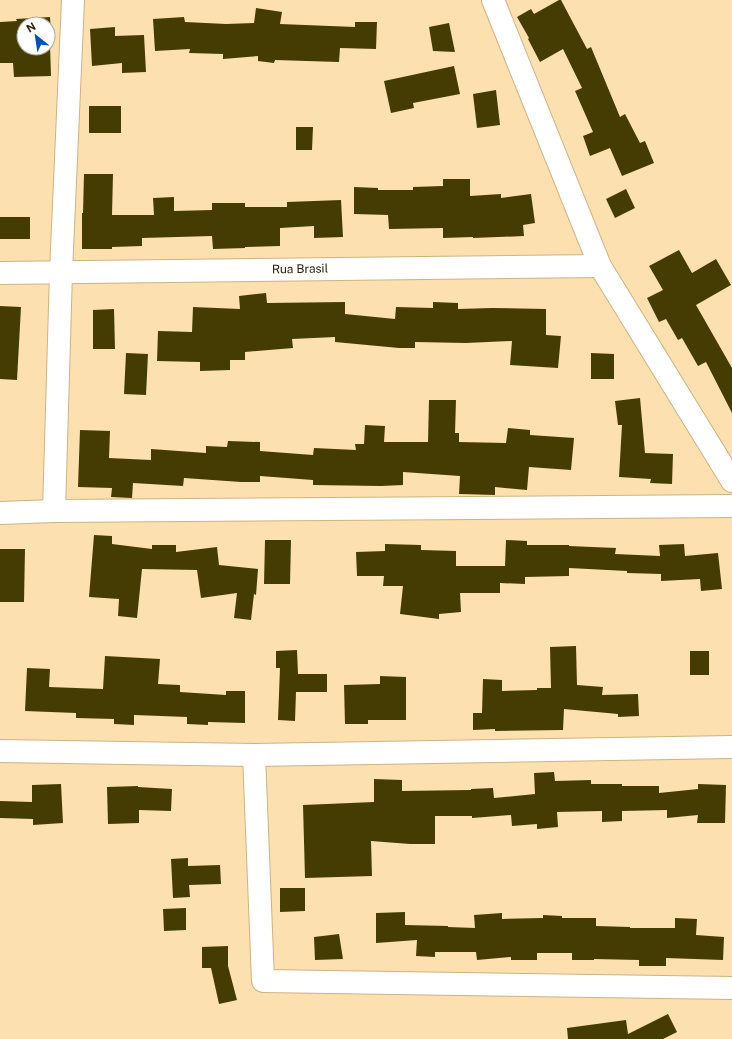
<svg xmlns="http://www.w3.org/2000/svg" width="732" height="1039" font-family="'Public Sans',sans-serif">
<rect width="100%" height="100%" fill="#fde0b0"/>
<g fill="#453c04" fill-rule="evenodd">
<polygon points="559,0 561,0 587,49 591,47 620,117 625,114 640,143 645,141 654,163 622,176 610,148 590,156 583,136 593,132 575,91 582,88 563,49 540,62 528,39 529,38 517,17 531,9 534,14"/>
<polygon points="256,8 282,12 280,24 355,27 355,22 377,22 376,49 340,48 339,62 275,60 274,63 258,61 258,56 223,59 223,54 189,53 190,49 155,51 153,19 184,17 185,22 226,24 254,23"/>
<path d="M50 17 52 45H50L51 76 14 77 13 63H0V22L17 21 16 19ZM24 24H48V48H24Z"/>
<polygon points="449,23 455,52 433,51 429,27"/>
<polygon points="115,27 115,36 144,35 146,72 122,73 122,63 92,66 90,29"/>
<polygon points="454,66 460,94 413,103 414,108 391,113 384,81"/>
<polygon points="496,90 500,125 477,128 473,94"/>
<rect x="89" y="106" width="32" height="27"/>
<polygon points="296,127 313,127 312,150 296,150"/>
<polygon points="84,174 113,174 112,215 154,215 153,198 174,197 174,211 212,210 212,203 245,203 245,207 287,207 287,202 341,200 343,237 314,238 314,226 280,228 280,246 245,247 245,248 213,249 212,236 142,238 142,246 112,247 112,249 82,249 82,213 83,213"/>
<polygon points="443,179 470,179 470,196 501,194 501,198 531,194 535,223 523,225 524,236 473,238 473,237 443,238 443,228 389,229 388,215 354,214 354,187 378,188 378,190 413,190 413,187 443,186"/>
<polygon points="626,189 635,208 615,218 606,199"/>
<rect x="0" y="217" width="30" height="22"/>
<polygon points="679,250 692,273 716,259 731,285 696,305 732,368 732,413 706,362 698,366 682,338 678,340 666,319 659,322 647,298 663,290 649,266"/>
<polygon points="266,293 267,303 345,302 345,314 395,319 396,307 433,308 433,302 458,303 458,309 492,308 546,309 546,335 561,336 558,368 510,365 512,341 466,343 415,342 415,348 399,348 335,342 335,337 292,339 293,348 245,352 245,360 230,360 230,370 200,371 200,362 157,361 158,331 192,332 193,307 240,309 239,296"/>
<polygon points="0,306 21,307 17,380 0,379"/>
<polygon points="114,309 115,349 93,349 93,310"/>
<polygon points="126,353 148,354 146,395 124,394"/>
<polygon points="591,353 614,354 614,379 591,379"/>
<polygon points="640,398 645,453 673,454 672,484 650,483 651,479 619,477 622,425 618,425 615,401"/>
<polygon points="429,400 456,400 455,433 459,433 459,442 506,443 508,428 530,430 530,435 574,438 571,470 529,467 527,490 495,487 495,495 459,494 460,476 403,472 403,485 381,486 313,485 313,480 260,476 260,482 241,482 184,478 183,486 133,483 132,498 111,497 112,488 78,487 80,430 110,431 109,458 151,460 151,449 206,453 206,446 227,447 228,441 260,442 260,451 313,455 314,448 356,450 355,444 364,444 365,425 385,426 384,442 428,442"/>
<polygon points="94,535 112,536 112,544 152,549 152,545 176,545 176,552 217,547 219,565 258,569 256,595 254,594 251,620 234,618 237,593 201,598 197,570 142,569 137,618 118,616 119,599 89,597"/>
<polygon points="265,540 291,540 290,584 264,584"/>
<polygon points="506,540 527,541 527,545 569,545 569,546 616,548 615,554 660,556 659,545 684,544 685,556 718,553 722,589 701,591 700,579 661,581 661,574 627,573 627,571 569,568 569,576 525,577 525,584 500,583 500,593 460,593 461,612 439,614 439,619 400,614 403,586 383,586 384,576 357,576 356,552 385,551 385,544 421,545 421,550 456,551 456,566 505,566"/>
<polygon points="0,549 25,549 24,602 0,602"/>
<polygon points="576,646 577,685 603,687 602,695 638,694 639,716 618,717 618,714 564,709 563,730 495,731 495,729 473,730 473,713 482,713 483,679 502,680 502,691 537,690 537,688 551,688 550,647"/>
<polygon points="297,650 298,674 327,674 327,692 296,692 295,721 278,720 280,668 276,668 276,651"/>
<rect x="690" y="651" width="19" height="24"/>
<polygon points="105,656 160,659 158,684 180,685 180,692 226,695 226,691 245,691 245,723 208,722 208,725 187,724 187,717 134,715 134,725 114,724 114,719 76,718 76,713 25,711 27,668 50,669 49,687 103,689"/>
<polygon points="380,676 406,677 406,720 368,720 368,724 345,724 344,685 380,684"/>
<polygon points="554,772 555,781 591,780 591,784 622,784 622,786 659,786 659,793 698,789 698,784 726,785 725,823 697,823 698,815 667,818 667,810 622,811 622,821 602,822 602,811 557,812 558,827 537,829 537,824 512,826 511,815 472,818 472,816 435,816 435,844 410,844 371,841 372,876 305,878 303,805 374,802 374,779 402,780 402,791 471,790 471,789 493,788 494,798 535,794 534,773"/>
<polygon points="61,784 63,823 33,825 33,819 0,818 0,801 32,802 32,785"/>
<polygon points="138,786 138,787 172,789 171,811 139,810 139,823 108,824 107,787"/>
<polygon points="188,858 188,866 220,865 221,884 189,885 190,897 173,898 171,859"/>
<polygon points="280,888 305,888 305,911 280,912"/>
<polygon points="186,908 186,930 164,931 163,909"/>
<polygon points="405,912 405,925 448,926 448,927 475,928 474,915 502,913 502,919 543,918 543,915 562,916 562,918 596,918 596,926 630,927 630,928 675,928 675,918 697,919 696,935 724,937 723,960 666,958 666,966 639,966 639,960 594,959 594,960 572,960 572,953 537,953 537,960 511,960 511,957 477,960 476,952 435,952 435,957 416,956 417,940 376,943 376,913"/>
<polygon points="339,934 343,959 315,960 314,937"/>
<polygon points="228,946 228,966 237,1000 219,1004 211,968 202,968 202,947"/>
<polygon points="668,1014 677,1032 663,1039 568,1039 567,1028 626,1020 628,1034"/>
</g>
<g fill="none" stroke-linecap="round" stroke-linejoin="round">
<g stroke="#cfb284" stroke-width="24">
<g id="minor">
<polyline points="0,273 600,266"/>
<polyline points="54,511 61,272 73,0"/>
<polyline points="0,513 54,511 732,506"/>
<polyline points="0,751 254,755 732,747"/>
<polyline points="254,755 263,981 732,988"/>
</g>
</g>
<g stroke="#cfb284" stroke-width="24">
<polyline id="tertiary" points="493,0 600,266 732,481"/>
</g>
<use href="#minor" stroke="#fff" stroke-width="22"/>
<use href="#tertiary" stroke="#fff" stroke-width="22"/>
</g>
<g text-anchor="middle" stroke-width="4" stroke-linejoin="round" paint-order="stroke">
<g font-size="12" fill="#2b210e" stroke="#fff">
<text transform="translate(300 269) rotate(-1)" y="4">Rua Brasil</text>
</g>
</g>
<g transform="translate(36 36) rotate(330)"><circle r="19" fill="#ffffff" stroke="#aaa69f"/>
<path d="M0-3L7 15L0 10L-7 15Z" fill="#0350b9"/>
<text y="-6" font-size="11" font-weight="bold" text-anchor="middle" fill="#2b210e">N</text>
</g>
</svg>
